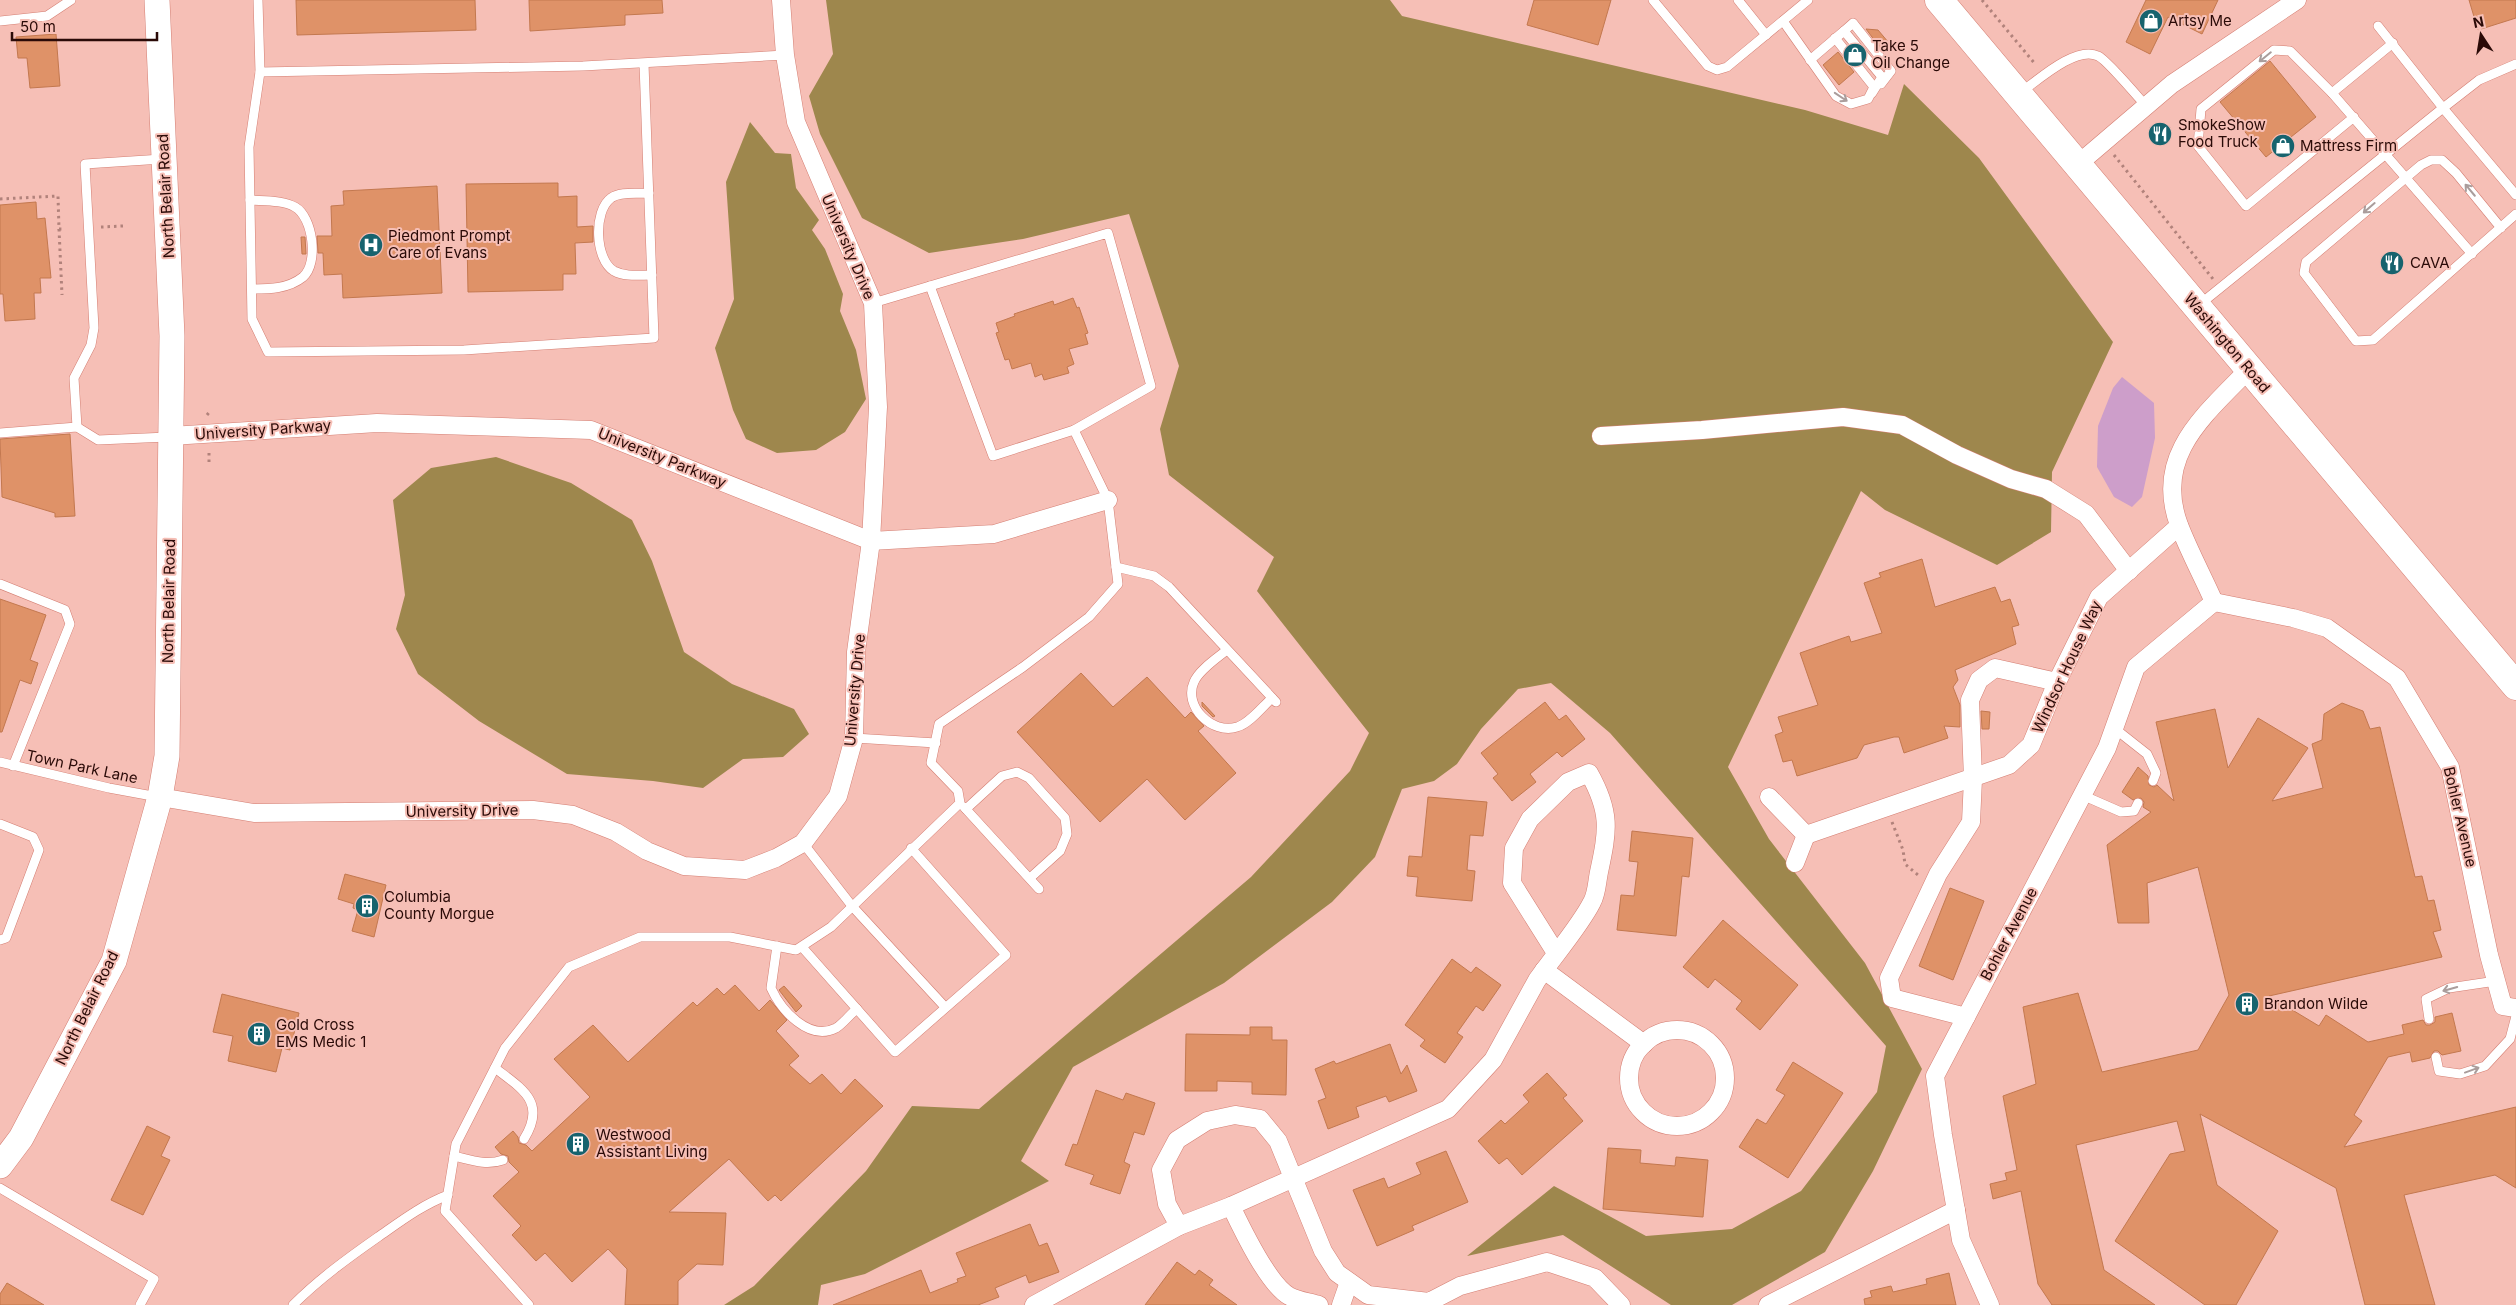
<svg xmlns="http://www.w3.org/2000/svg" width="2516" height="1305" font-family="Inter,sans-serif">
<rect width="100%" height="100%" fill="#f6bfb6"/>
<g fill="#9e874d">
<polygon points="826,0 1390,0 1402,16 1805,110 1888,135 1904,84 1979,158 2113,342 2052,472 2051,532 1997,565 1885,510 1861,491 1728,767 1769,839 1865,963 1922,1069 1873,1171 1825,1252 1732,1305 1671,1305 1563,1235 1467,1256 1554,1186 1646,1236 1732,1229 1801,1191 1877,1092 1886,1046 1610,733 1551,683 1518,689 1481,729 1457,764 1434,781 1402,789 1375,857 1332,902 1224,983 1073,1067 1021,1161 1049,1181 865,1274 821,1285 818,1305 724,1305 754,1286 866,1171 912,1106 979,1109 1251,877 1350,771 1369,733 1257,591 1274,557 1169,475 1160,429 1179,366 1129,214 1023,239 929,253 862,218 820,134 809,96 833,54"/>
<polygon points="750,122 775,153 791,154 796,188 819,220 812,230 825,249 843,294 840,311 856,350 866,399 845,432 816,450 777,453 746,439 733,410 715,348 734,299 726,182"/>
<polygon points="496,457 571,483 632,520 652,561 684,652 732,684 794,709 809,734 783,757 743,759 703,788 653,781 567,774 479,721 418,674 396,629 405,595 393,500 431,468"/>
</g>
<polygon fill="#cd9eca" points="2122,377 2154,403 2155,438 2142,497 2132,507 2114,497 2097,467 2098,426 2113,388"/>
<g fill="#df9268" stroke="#c3784f">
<polygon points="296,0 475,0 476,30 297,35"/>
<polygon points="529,0 662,0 663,13 625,15 625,25 530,31"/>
<polygon points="1534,0 1611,0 1598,45 1527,25"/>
<polygon points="2146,0 2218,0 2202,34 2168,17 2150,54 2126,42"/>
<polygon points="2469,0 2516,0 2516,18 2478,30"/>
<polygon points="1866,29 1878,30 1889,43 1881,49"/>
<polygon points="56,34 60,86 30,88 27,58 18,58 16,37"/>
<polygon points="1838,52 1854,72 1839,85 1823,65"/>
<polygon points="2270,61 2316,117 2266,157 2220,102"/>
<polygon points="558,183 558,197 577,196 577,227 593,226 593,242 575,243 576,274 563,274 563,290 468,292 466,184"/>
<polygon points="437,186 442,293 343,298 342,274 324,275 323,253 318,253 317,236 332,236 331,206 344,205 343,191"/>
<polygon points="36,202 37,219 45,218 51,278 40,278 41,293 34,293 35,319 5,321 3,294 0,294 0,205"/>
<polygon points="301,237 305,237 306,254 302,254"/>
<polygon points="1073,298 1077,308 1079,307 1088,333 1085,334 1088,344 1069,349 1074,364 1067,367 1069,373 1044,380 1042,374 1035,377 1031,363 1012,369 1009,359 1005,360 996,333 999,332 996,323 1015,316 1014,314 1053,301 1054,305"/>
<polygon points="70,434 75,516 55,517 55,513 2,497 0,439"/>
<polygon points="1922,559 1935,607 1995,587 2001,602 2010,599 2019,625 2012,627 2016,644 1955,670 1958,680 1953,687 1960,705 1960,727 1944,726 1948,738 1904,753 1899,737 1894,737 1864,745 1857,758 1797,776 1792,760 1783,762 1775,735 1783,732 1778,717 1818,705 1800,653 1849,636 1851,642 1882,633 1864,583 1881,577 1879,573"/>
<polygon points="0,599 46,615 30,660 38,663 31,684 20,680 2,732 0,732"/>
<polygon points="1081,673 1113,707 1147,677 1185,718 1191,712 1204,726 1198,731 1236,773 1185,820 1147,779 1100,822 1017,732"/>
<polygon points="1202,702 1215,716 1213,717 1202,706"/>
<polygon points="1545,702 1559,720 1566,715 1585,739 1562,757 1557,752 1530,774 1536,782 1512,801 1493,778 1498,774 1481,753"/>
<polygon points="2342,703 2363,711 2370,729 2380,727 2415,877 2422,876 2428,901 2434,900 2441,930 2433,932 2442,957 2269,996 2319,1026 2326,1015 2368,1042 2404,1034 2402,1025 2423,1020 2426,1025 2430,1025 2435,1022 2435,1017 2452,1013 2461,1051 2442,1055 2438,1051 2434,1051 2430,1058 2412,1062 2410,1052 2388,1057 2354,1115 2362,1121 2344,1147 2516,1107 2516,1188 2495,1175 2404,1195 2435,1305 2365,1305 2336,1188 2200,1114 2217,1185 2278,1231 2236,1305 2205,1305 2115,1241 2170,1154 2185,1151 2177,1121 2076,1145 2104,1270 2155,1305 2052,1305 2038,1284 2021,1191 1993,1199 1990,1184 2007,1180 2005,1173 2017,1170 2003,1096 2036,1084 2023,1007 2078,993 2102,1072 2198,1050 2229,995 2198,867 2147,883 2149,923 2118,923 2107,845 2151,812 2143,807 2144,802 2141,798 2133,800 2122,792 2138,767 2148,776 2149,785 2154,787 2157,785 2174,801 2156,722 2215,709 2228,768 2258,718 2308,748 2272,801 2323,788 2312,744 2322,740 2324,714"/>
<polygon points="1981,711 1990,712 1989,729 1982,729"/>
<polygon points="1428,797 1487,802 1483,836 1470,835 1467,870 1475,871 1472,901 1416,896 1418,877 1407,876 1409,856 1422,857"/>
<polygon points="1632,831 1693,838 1689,877 1682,876 1676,936 1617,930 1621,895 1634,896 1638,862 1629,861"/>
<polygon points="345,874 386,885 374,937 352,931 358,910 353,908 354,904 338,899"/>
<polygon points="1950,888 1984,901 1953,980 1919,966"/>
<polygon points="1723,920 1798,985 1760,1030 1736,1009 1742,1001 1715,979 1708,988 1683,967"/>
<polygon points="1452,959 1471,973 1476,967 1501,985 1483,1011 1476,1006 1457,1033 1463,1037 1445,1063 1420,1046 1425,1040 1405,1025"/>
<polygon points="735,985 759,1011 770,1000 787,1020 776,1031 799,1056 789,1065 810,1084 822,1074 841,1094 855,1079 883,1106 781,1201 775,1195 768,1201 729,1159 669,1212 726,1213 723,1265 697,1264 678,1281 678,1305 625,1305 627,1269 608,1249 572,1282 545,1253 536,1261 512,1235 521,1226 493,1196 519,1172 509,1162 508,1156 501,1154 495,1147 513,1131 518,1137 519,1143 526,1145 532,1151 590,1097 554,1059 593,1025 628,1062 693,1002 697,1006 717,988 724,995"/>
<polygon points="784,986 802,1006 796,1012 779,990"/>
<polygon points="222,994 299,1013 290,1050 282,1048 276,1072 228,1061 233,1036 213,1032"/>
<polygon points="1250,1027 1272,1027 1272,1040 1287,1040 1286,1095 1252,1094 1252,1082 1217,1081 1217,1091 1185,1091 1186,1034 1250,1035"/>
<polygon points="1390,1044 1401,1074 1407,1065 1417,1091 1389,1102 1386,1096 1356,1107 1359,1117 1328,1129 1318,1101 1326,1098 1315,1069 1334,1061 1336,1064"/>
<polygon points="1793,1062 1843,1093 1788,1178 1739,1147 1757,1119 1766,1124 1785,1095 1776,1090"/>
<polygon points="1547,1073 1567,1095 1563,1098 1583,1121 1522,1175 1507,1158 1499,1164 1478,1141 1501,1120 1505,1124 1529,1102 1523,1095"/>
<polygon points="1096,1090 1123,1100 1126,1093 1155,1103 1144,1135 1134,1132 1124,1162 1130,1165 1120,1194 1090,1184 1094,1175 1065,1165 1073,1144 1077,1145"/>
<polygon points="147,1126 170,1137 161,1156 170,1160 143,1215 111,1200"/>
<polygon points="1608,1148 1641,1150 1640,1163 1675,1166 1676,1157 1708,1160 1703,1217 1603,1209"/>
<polygon points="1446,1151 1468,1202 1412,1226 1414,1230 1377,1246 1353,1190 1384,1178 1388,1188 1421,1174 1416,1163"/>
<polygon points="1030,1224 1039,1246 1047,1243 1059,1272 1029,1283 1026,1275 995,1288 999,1297 978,1305 833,1305 921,1270 930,1293 958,1282 957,1279 966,1276 956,1253"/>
<polygon points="1177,1262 1195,1275 1199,1270 1213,1280 1209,1285 1237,1305 1145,1305"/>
<polygon points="1949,1273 1956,1305 1865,1305 1864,1299 1872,1297 1870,1291 1891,1286 1893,1292 1927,1284 1926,1279"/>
<polygon points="7,1283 44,1305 0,1305 0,1294"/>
</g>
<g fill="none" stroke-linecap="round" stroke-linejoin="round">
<g stroke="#d47e72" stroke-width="10">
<g id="service">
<polyline points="258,0 260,72 249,147 252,319 268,352 464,350 654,338 644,64"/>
<polyline points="1653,0 1708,66 1717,70 1727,67 1808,0"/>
<polyline points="1738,0 1766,35"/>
<polyline points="0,21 47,16 71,0"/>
<polyline points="1783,21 1836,96 1851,104 1868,99 1874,87 1835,38"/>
<polyline points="2378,26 2443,108 2479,80 2516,64"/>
<polyline points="1844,31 1853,23 1891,71 1881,84"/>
<polyline points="1810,60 1844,31 1882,77 1872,93"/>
<polyline points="260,72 583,66 785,55"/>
<path d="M2020 93C2037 81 2076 45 2098 56 2106 59 2138 97 2146 106"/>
<polyline points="2332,93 2393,43"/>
<polyline points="2354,117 2246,206 2198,146 2201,109 2274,50 2290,51 2332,93 2472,254"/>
<path d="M649 193C637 194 620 191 611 198 593 211 595 260 614 271 625 277 639 275 652 275"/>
<path d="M250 200C264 201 283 200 295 207 313 217 319 263 303 277 288 289 269 289 252 289"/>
<polyline points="2501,228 2456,173 2442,160 2431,160 2421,165 2306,262 2304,273 2356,341 2373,340 2516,214"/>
<polyline points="930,286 993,456 1074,430"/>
<polyline points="2199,305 2443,108 2516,195"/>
<polyline points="77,427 74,378 91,345 94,328 85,164 162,159"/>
<polyline points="0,433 77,427 98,440 168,437"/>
<polyline points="1116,567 1154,576 1169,587 1276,702"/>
<polyline points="0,584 65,610 70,624 13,766"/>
<path d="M1227 650C1217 658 1199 670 1194 682 1183 706 1212 735 1237 727 1249 724 1262 707 1272 698"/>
<polyline points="2114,728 2147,754 2156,773 2153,781"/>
<polyline points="854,738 936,743"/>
<polyline points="0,762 109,788 158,797"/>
<polyline points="2082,795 2121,812 2134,811 2138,803"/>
<polyline points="964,807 1039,889"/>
<polyline points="966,809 1002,776 1017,772 1029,778 1065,818 1067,834 1060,851 1030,878"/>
<polyline points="0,824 33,837 39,850 6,938 0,940"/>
<polyline points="803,843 852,906 945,1007"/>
<path d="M777 946 771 988C781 1010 809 1042 836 1028 843 1024 850 1014 857 1009"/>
<polyline points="802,947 895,1052 1006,955 911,848"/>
<polyline points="2429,1019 2426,999 2449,988 2496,981"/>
<polyline points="2436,1057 2439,1071 2460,1074 2485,1066 2510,1039 2516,1016"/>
<path d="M495 1068C522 1089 547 1102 524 1139"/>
<path d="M454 1156C471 1160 486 1166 503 1160"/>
<polyline points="0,1188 154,1279 140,1305"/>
<path d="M293 1305C319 1279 348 1258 378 1237 401 1221 422 1205 448 1195"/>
<polyline points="529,1305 445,1211 456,1144 505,1048 569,967 640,937 730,937 796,950 831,927 960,803 958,791 931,763 939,724 1023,667 1089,617 1118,584 1108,500 1074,430 1151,386 1108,233 873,303"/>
</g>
</g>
<g stroke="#d47e72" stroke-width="19">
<g id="minor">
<polyline points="2077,165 2172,84 2297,0"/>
<polyline points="171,436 377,423 591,430 871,541 994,534 1108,500"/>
<polyline points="1601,436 1702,430 1843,417 1902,425 1957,455 2011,479 2046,489 2086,514 2129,571"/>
<polyline points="2214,602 2293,618 2327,628 2397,678 2450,767 2489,955 2503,1006 2516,1008"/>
<path d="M2214 602C2203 577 2189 551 2179 525 2153 455 2205 415 2249 369"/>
<polyline points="160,797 254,813 533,810 573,815 616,832 647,851 684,866 745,870 776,858 803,843 838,796 854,738 856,652 871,541 878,407 873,303 796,122 785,55 781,0"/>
<polyline points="1769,797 1806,835 2009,765 2031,745 2057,682 2099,597 2179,526"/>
<polyline points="1795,863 1806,835"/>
<polyline points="1544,970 1644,1044"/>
<polyline points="1966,1017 1892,998 1889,978 1938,874 1971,822 1973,779 1970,700 1979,680 1995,668 2057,682"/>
<circle cx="1677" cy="1078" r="48"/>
<path d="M1231 1206C1242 1229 1268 1284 1289 1296 1298 1301 1310 1302 1319 1305"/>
<polyline points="1179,1226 1167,1204 1161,1170 1177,1140 1207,1121 1235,1115 1260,1119 1278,1141 1323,1251 1337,1273 1368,1295 1429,1302 1460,1286 1547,1262 1595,1278 1621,1305"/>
<path d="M1034 1305 1179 1226 1231 1206 1448 1109 1493 1060 1537 980C1553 957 1580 926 1592 902 1597 893 1597 881 1599 872 1608 830 1611 812 1589 773L1568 782 1530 819 1514 848 1512 883 1556 953"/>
<polyline points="1341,1305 1349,1282"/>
<polyline points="1768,1305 1956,1210"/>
<polyline points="1990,1305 1961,1240 1943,1135 1935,1076 2107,748 2136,667 2214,602"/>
</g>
</g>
<g stroke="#d47e72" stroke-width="26">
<polyline id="secondary" points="0,1166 21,1138 114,961 160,797 167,756 172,336 157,0"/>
</g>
<g stroke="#d47e72" stroke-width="29">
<polyline id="primary" points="1939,0 2516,686"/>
</g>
<g stroke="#b1827b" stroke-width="3" stroke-dasharray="2.5 4" stroke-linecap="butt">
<polyline points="1982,0 2036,65"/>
<polyline points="2114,155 2213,279"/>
<polyline points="0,199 58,196 59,229 63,229"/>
<polyline points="101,227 123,226"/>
<polyline points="59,229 62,295"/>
<polyline points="207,415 211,410"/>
<polyline points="209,453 209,466"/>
<polyline points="1892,822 1903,850 1905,864 1918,875"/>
</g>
<use href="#service" stroke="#fff" stroke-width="9"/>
<use href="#minor" stroke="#fff" stroke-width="18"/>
<use href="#secondary" stroke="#fff" stroke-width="25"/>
<use href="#primary" stroke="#fff" stroke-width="28"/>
</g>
<defs><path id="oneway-shaft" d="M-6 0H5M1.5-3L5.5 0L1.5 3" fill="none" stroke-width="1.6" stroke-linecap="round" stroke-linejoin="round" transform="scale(1.25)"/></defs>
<g stroke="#aa9d9c">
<use href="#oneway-shaft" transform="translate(2265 57) rotate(141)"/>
<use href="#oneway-shaft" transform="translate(1841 97) rotate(34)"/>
<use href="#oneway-shaft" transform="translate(2470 190) rotate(-130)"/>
<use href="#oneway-shaft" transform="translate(2369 208) rotate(139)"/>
<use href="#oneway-shaft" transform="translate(2450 989) rotate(164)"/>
<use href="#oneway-shaft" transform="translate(2472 1070) rotate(-20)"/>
</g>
<defs>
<g id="shop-disc" transform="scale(1.25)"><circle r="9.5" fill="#17636e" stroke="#f6bfb6"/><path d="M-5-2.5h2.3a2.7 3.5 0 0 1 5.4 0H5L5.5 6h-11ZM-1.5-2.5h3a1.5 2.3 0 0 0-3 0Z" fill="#fff"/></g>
<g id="restaurant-disc" transform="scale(1.25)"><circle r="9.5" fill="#17636e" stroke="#f6bfb6"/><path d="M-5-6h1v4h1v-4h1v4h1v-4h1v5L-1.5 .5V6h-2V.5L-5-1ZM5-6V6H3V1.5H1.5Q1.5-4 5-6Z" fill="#fff"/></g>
<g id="hospital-disc" transform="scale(1.25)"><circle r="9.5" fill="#17636e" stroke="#f6bfb6"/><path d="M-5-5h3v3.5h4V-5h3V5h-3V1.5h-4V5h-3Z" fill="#fff"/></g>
<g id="building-disc" transform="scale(1.25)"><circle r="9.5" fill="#17636e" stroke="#f6bfb6"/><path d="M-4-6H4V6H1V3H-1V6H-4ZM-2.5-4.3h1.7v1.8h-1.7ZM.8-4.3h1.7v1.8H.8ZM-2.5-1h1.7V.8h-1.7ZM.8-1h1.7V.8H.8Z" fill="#fff"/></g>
</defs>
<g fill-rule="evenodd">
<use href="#shop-disc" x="2151" y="21"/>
<use href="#shop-disc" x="1855" y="55"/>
<use href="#restaurant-disc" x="2160" y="134"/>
<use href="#shop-disc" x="2283" y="146"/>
<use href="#hospital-disc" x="371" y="245"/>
<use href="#restaurant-disc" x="2392" y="263"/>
<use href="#building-disc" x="367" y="906"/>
<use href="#building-disc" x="2247" y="1004"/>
<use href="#building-disc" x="259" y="1034"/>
<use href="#building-disc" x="578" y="1144"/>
</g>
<g text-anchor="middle" stroke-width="4" stroke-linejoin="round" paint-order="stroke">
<g font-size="15" fill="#2a0a07" stroke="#f6bfb6" text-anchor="start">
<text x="2168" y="26">Artsy Me</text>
<text x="1872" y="51">Take 5<tspan x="1872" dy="17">Oil Change</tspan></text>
<text x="2178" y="130">SmokeShow<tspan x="2178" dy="17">Food Truck</tspan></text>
<text x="2300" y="151">Mattress Firm</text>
<text x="388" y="241">Piedmont Prompt<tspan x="388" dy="17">Care of Evans</tspan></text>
<text x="2410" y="268">CAVA</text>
<text x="384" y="902">Columbia<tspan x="384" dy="17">County Morgue</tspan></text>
<text x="2264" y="1009">Brandon Wilde</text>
<text x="276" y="1030">Gold Cross<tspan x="276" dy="17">EMS Medic 1</tspan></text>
<text x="596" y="1140">Westwood<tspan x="596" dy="17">Assistant Living</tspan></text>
</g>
<g font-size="15" fill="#2a0a07" stroke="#f6bfb6">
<text transform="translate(166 196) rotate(-93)" y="5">North Belair Road</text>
<text transform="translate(848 247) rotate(67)" y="5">University Drive</text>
<text transform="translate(2227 343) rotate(50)" y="5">Washington Road</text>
<text transform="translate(263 430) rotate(-4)" y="5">University Parkway</text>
<text transform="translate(662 458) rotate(22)" y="5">University Parkway</text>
<text transform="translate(169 601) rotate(-89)" y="5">North Belair Road</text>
<text transform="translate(2067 667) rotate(-65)" y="5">Windsor House Way</text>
<text transform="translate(855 690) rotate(-85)" y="5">University Drive</text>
<text transform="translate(82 767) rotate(12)" y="5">Town Park Lane</text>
<text transform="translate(462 811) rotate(-1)" y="5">University Drive</text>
<text transform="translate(2460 817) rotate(77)" y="5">Bohler Avenue</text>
<text transform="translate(2009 934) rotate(-62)" y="5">Bohler Avenue</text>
<text transform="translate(87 1008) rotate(-64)" y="5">North Belair Road</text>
</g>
</g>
<g transform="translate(2481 35) rotate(348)" stroke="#f6bfb6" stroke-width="4" paint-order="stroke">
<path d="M0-4L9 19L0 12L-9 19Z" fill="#2a0a07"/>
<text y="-8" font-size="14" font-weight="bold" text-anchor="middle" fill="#2a0a07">N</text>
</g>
<path d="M12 32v8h145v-8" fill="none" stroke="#2a0a07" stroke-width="2.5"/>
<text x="20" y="32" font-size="15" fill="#2a0a07" stroke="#f6bfb6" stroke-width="4" paint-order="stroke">50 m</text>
</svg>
